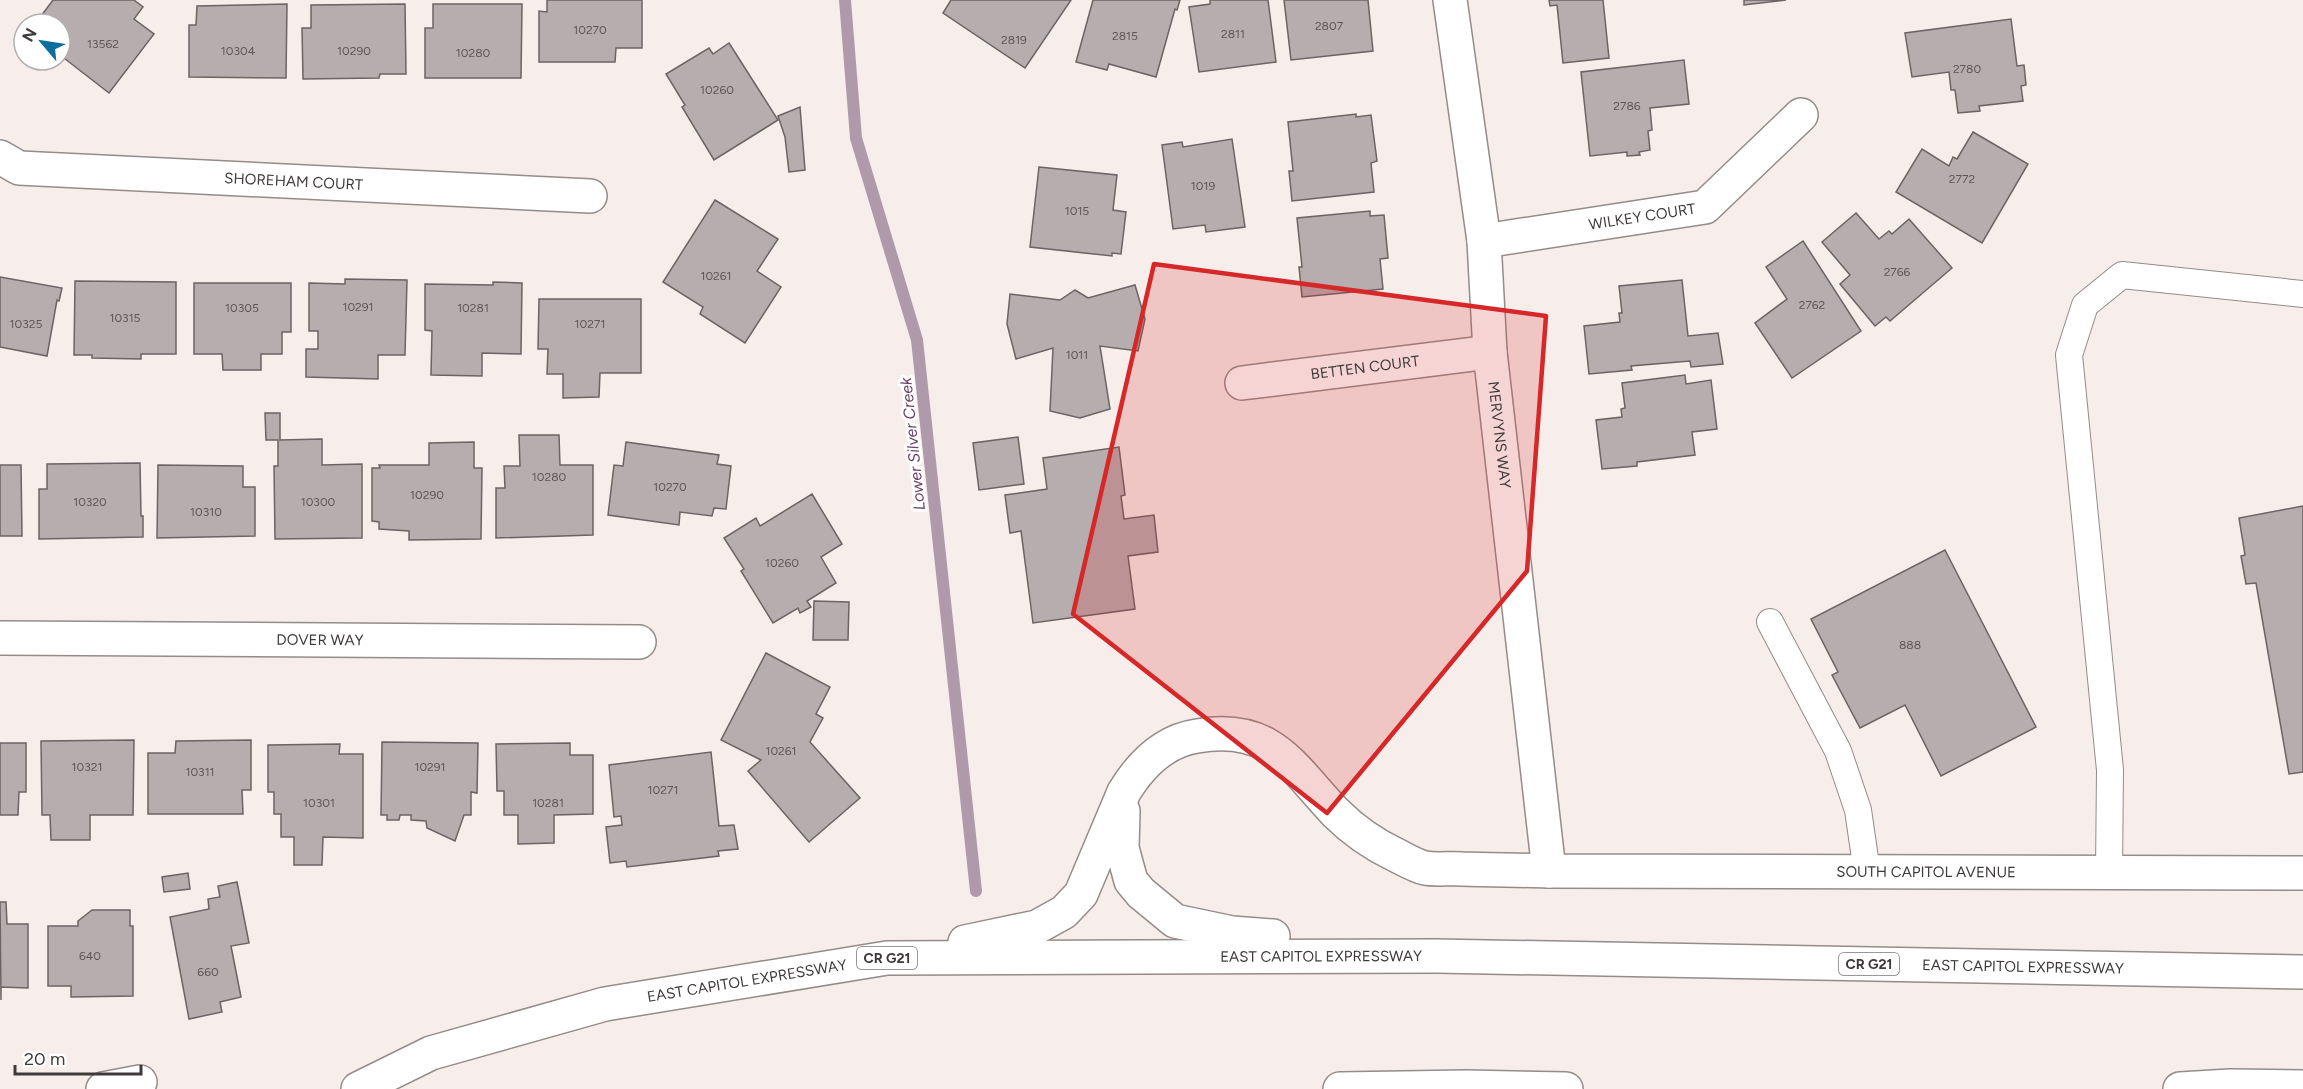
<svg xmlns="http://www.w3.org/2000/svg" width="2303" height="1089" font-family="Figtree,sans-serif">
<rect width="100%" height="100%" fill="#f7eeec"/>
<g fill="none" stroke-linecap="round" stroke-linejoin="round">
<polyline stroke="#af9aab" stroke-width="12" points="845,0 856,138 917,340 976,891"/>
</g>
<g fill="#b6adaf" stroke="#6b6364" stroke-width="1.5">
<polygon points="53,0 134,0 143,7 134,19 154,34 109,93 60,55 60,24 35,24"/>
<polygon points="547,0 642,0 642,48 616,48 615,62 539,62 539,11 547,12"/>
<polygon points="951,0 1071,0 1025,68 943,13"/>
<polygon points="1093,0 1180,0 1177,10 1175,9 1156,77 1109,64 1107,70 1076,62"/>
<polygon points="1210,0 1268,0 1276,62 1199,72 1189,7 1210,4"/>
<polygon points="1284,0 1368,0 1373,51 1291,60"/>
<polygon points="1549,0 1603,0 1609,58 1563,63 1557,5 1550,6"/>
<polygon points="1744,0 1786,0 1744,5"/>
<polygon points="287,4 286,78 189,77 189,25 196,25 197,6"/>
<polygon points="405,4 406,74 380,74 379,78 303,79 302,28 311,28 311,5"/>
<polygon points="433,4 522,4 521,78 425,78 425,28 433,28"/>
<polygon points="2011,19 2017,66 2024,65 2026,85 2021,86 2023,101 1979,106 1980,111 1958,113 1955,90 1951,90 1949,72 1912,77 1905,33"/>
<polygon points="729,43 778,120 714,160 682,107 685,105 666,74 709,48 713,54"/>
<polygon points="1684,60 1689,104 1650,108 1652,130 1648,131 1650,150 1639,152 1640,155 1627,156 1627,152 1590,156 1581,72"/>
<polygon points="800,107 805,170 789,172 785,137 778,116"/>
<polygon points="1356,114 1356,117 1371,115 1377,161 1371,163 1374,192 1292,201 1289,171 1293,171 1288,122"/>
<polygon points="1973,132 2028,164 1982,243 1896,192 1922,149 1949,166 1953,157 1957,159"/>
<polygon points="1232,139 1245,227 1206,232 1205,225 1173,229 1162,145 1182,142 1183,147"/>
<polygon points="1039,167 1117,175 1113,210 1126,212 1121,254 1112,253 1112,256 1030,247"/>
<polygon points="715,200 778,239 757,271 781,287 745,343 700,314 703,307 663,282"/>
<polygon points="1370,211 1370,216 1384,215 1388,258 1380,259 1383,289 1302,297 1299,267 1302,267 1297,218"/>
<polygon points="1856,213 1879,239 1889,231 1892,234 1909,219 1952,268 1890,321 1886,317 1875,326 1840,284 1850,275 1822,242"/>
<polygon points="1803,241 1861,331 1792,378 1755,323 1787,299 1766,267"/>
<polygon points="0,277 62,288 59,301 57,300 47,356 0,347"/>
<polygon points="345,279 407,280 405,355 378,355 378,379 306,377 306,349 318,349 318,331 309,331 309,283 345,284"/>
<polygon points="1682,280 1688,336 1718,333 1723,364 1691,367 1690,361 1631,366 1632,370 1589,374 1584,326 1620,322 1619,313 1622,313 1619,286"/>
<polygon points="75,281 176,282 176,354 141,354 141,359 92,358 92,355 74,355"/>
<polygon points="493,282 522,283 521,354 482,353 482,376 431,375 432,331 425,330 425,284 493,285"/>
<polygon points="194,283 291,283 291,332 282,332 282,354 261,354 261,370 223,370 222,354 194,354"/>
<polygon points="1135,285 1145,319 1138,351 1100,346 1110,409 1080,418 1050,411 1053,348 1016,359 1007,324 1010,294 1060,300 1075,290 1088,298"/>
<polygon points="539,299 641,299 641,373 600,373 599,397 563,398 563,374 547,374 548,349 538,349"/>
<polygon points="1685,375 1686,384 1711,380 1717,429 1692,432 1695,455 1637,462 1637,466 1602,469 1596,420 1622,417 1621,409 1625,408 1622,383"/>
<polygon points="265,413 280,413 280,440 322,439 322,465 362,464 362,538 275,539 274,466 278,466 278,440 266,440"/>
<polygon points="519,435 559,435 560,465 593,465 593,535 496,538 496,488 505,488 504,466 520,466"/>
<polygon points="1018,437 1024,484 979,490 973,443"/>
<polygon points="474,442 474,468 482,468 481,539 409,540 409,531 379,529 379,522 372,521 372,468 380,468 379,465 429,465 429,443"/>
<polygon points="626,442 719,455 717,464 731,466 726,509 714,508 712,516 680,512 679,525 608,515 614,465 623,466"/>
<polygon points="1119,447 1125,495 1121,496 1124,519 1154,515 1158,552 1128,556 1135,609 1033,623 1021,531 1010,533 1005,495 1047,489 1043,458"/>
<polygon points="140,463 141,516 143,516 143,537 39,539 39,489 47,489 47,464"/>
<polygon points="0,465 21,465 22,536 0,536"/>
<polygon points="158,465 243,466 243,487 255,487 255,536 157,538"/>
<polygon points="812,494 842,544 821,557 836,583 807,601 811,607 800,613 798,608 773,623 741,571 744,569 724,538 756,518 760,526"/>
<polygon points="2303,506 2303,772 2289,774 2256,583 2246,584 2241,556 2245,555 2239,518"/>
<polygon points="1945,550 2036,727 1941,776 1905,705 1860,728 1832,675 1838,672 1811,619"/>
<polygon points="814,601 849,602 848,640 813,640"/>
<polygon points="766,653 830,687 816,714 823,718 810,742 860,798 809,842 748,771 761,760 721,740"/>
<polygon points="134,740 133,815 90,815 90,840 51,840 50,815 42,815 41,741"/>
<polygon points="251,740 251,790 242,790 243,814 148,814 148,753 175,753 176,741"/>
<polygon points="382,742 478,743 477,793 471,792 471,815 464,815 455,841 427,828 426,821 411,820 411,815 400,815 399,820 387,820 387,815 381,815"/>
<polygon points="0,743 26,743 26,792 19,792 18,815 0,815"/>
<polygon points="570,743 570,755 593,755 593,814 554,815 554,843 518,844 518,815 504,815 504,791 497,791 496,744"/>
<polygon points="340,744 339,754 363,754 363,838 323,837 322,865 294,865 294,837 281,837 281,814 274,814 274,792 268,792 268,745"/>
<polygon points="711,752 719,826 734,825 738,849 718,851 719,856 627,867 626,861 610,863 606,827 622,825 621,816 614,817 609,765"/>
<polygon points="188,873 190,889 164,892 162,877"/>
<polygon points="237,882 249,943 231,946 241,997 220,1002 222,1012 189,1019 170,917 209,909 208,899 220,897 218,886"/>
<polygon points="0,902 6,902 7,924 28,924 28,988 1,987 1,1000"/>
<polygon points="92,910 130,910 130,926 133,926 133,996 71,997 71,986 48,986 48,926 78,926 78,921"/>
</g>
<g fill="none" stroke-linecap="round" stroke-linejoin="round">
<g stroke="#948c89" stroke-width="28">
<g id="service">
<polyline points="1770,622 1838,751 1858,810 1867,872"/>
<polyline points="2109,872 2110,770 2069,355 2085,305 2122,275 2303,294"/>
</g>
</g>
<g stroke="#948c89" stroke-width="36">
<g id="minor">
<path id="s1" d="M1450 0 1484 241 1490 352 1549 871 2303 873"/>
<path id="s2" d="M0 157 19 168 590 196"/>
<path id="s3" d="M1484 241 1705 207 1801 115"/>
<path id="s4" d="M1242 383 1490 352"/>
<path id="s5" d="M0 638 639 642"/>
<polyline points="103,1089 140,1082"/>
</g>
</g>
<g stroke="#948c89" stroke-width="36">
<g id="trunk">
<polyline points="1123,811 1122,848 1131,881 1141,893 1175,921 1232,933 1273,936"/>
<path d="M965 942 1037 927 1064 912 1081 894 1124 792C1141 764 1164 741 1197 736 1272 723 1291 766 1336 813 1352 829 1375 845 1396 855 1404 859 1416 866 1425 868 1436 870 1450 868 1462 869 1491 870 1520 870 1549 871"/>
<path id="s6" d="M358 1089 431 1053 605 1004 887 958 1436 956 2303 972"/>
<polyline points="1340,1089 1466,1087 1566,1089"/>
<polyline points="2180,1089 2230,1086 2303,1087"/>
</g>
</g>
<use href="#service" stroke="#fff" stroke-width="26"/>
<use href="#minor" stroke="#fff" stroke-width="33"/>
<use href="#trunk" stroke="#fff" stroke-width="33"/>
</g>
<path fill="#d62828" fill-opacity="0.2" stroke="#d62828" stroke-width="4.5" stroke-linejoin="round" d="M1154 264 1546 316 1527 571 1327 813 1073 614Z"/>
<g text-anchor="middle" stroke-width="6" stroke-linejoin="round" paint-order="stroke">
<g font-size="12" fill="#5c5757">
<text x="1329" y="30">2807</text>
<text x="590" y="34">10270</text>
<text x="1233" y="38">2811</text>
<text x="1125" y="40">2815</text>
<text x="1014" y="44">2819</text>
<text x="103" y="48">13562</text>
<text x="238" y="55">10304</text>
<text x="354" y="55">10290</text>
<text x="473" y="57">10280</text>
<text x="1967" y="73">2780</text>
<text x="717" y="94">10260</text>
<text x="1627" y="110">2786</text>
<text x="1962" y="183">2772</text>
<text x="1203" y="190">1019</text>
<text x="1077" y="215">1015</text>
<text x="1897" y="276">2766</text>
<text x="716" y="280">10261</text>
<text x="1812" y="309">2762</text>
<text x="358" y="311">10291</text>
<text x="242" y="312">10305</text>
<text x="473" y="312">10281</text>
<text x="125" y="322">10315</text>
<text x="26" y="328">10325</text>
<text x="590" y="328">10271</text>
<text x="1077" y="359">1011</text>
<text x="549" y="481">10280</text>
<text x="670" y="491">10270</text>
<text x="427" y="499">10290</text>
<text x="90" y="506">10320</text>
<text x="318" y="506">10300</text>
<text x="206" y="516">10310</text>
<text x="782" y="567">10260</text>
<text x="1910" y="649">888</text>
<text x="781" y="755">10261</text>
<text x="87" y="771">10321</text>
<text x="430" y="771">10291</text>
<text x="200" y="776">10311</text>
<text x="663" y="794">10271</text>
<text x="319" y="807">10301</text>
<text x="548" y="807">10281</text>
<text x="90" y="960">640</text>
<text x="208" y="976">660</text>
</g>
<g fill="#fff" stroke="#787575" stroke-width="1.5">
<rect x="857" y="947" width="60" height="22" rx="4.5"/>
<rect x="1839" y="953" width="60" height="22" rx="4.5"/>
</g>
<g font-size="14" font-weight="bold" fill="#3e3a3a">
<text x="887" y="963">CR G21</text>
<text x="1869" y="969">CR G21</text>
</g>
<g font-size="15" fill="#3e3a3a" stroke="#fff">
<text dy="5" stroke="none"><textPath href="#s2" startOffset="297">SHOREHAM COURT</textPath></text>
<text dy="5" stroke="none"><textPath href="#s3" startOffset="160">WILKEY COURT</textPath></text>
<text dy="5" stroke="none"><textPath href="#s4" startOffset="124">BETTEN COURT</textPath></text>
<text dy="5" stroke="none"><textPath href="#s1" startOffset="438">MERVYNS WAY</textPath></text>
<text dy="5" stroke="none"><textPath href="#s5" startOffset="320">DOVER WAY</textPath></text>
<text dy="5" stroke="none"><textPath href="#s1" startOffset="1254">SOUTH CAPITOL AVENUE</textPath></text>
<text dy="5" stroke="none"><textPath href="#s6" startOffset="982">EAST CAPITOL EXPRESSWAY</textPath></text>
<text dy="5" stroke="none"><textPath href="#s6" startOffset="1684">EAST CAPITOL EXPRESSWAY</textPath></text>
<text dy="5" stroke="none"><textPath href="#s6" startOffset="406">EAST CAPITOL EXPRESSWAY</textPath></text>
</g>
<g font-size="16" font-style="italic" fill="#6b4265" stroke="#fff">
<text transform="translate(912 444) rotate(-96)" y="6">Lower Silver Creek</text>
</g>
</g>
<g transform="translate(42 42) rotate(299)"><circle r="28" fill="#ffffff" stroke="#b2b0b0" stroke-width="1.5"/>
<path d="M0-4.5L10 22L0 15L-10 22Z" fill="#0d6d9c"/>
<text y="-9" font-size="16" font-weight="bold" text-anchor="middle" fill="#3e3a3a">N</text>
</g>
<path d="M15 1065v9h126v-9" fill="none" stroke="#3e3a3a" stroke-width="3"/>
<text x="24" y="1065" font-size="18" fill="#3e3a3a" stroke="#ffffff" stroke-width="4.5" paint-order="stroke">20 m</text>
</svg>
